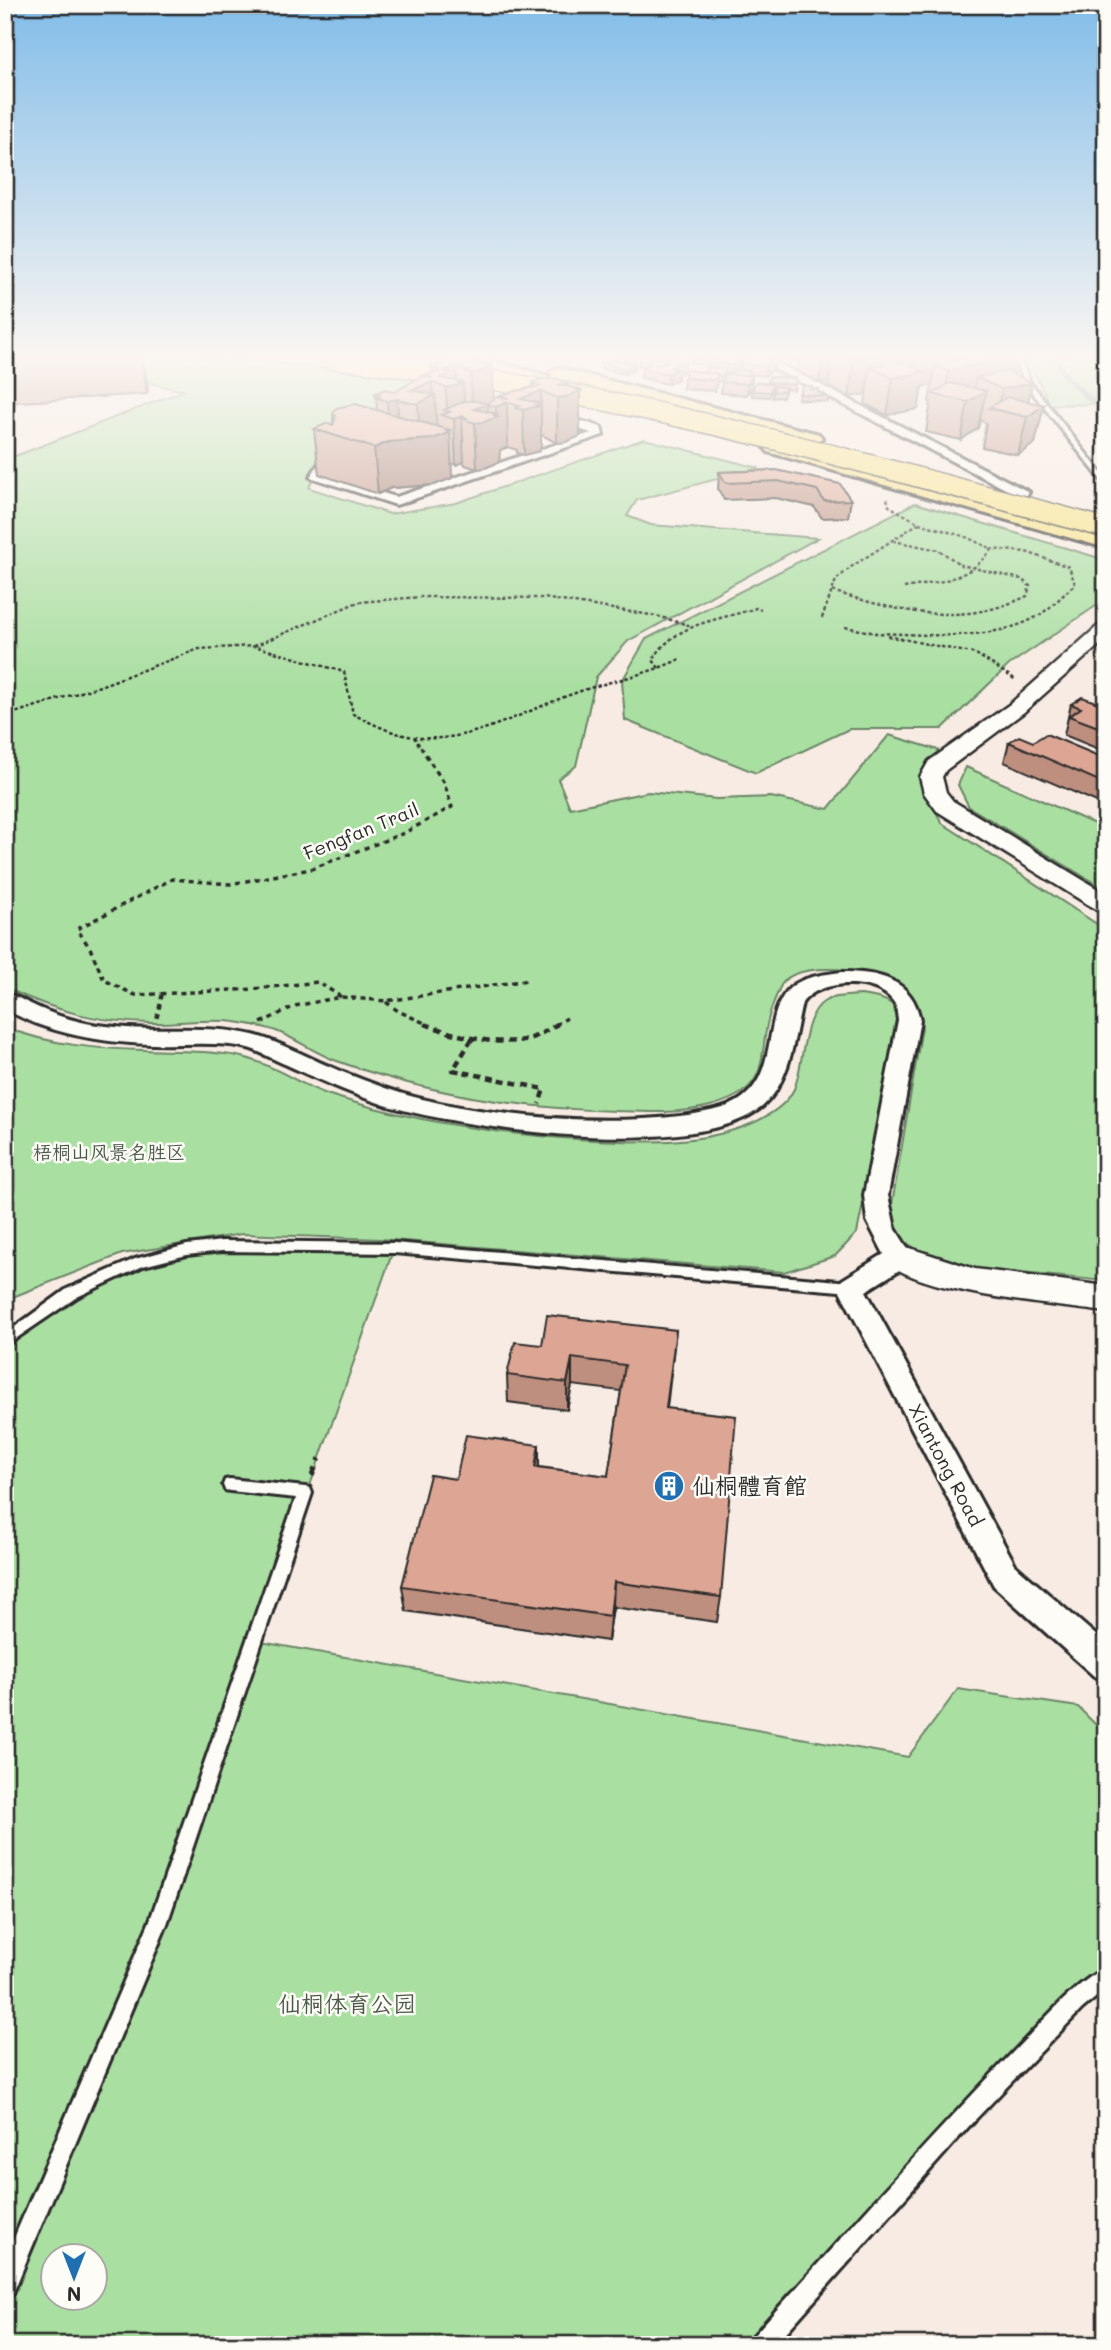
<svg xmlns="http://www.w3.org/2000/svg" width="1111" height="2350" font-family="Mali,'LXGW WenKai TC',sans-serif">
<rect width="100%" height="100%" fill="#f7ebe3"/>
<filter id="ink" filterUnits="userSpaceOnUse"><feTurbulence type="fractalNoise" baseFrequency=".0143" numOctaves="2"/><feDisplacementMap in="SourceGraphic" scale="14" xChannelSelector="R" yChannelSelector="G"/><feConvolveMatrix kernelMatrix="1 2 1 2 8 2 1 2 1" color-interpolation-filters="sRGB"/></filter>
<g filter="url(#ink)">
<g fill="#aadfa2" stroke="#6a8566" stroke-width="2" fill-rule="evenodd">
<path d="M141 357C235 357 328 368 421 380L324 451 309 488 390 514 456 503 644 439 759 468 637 500 627 516 651 525 818 538 628 641 596 677 576 766 558 779 570 808 648 792 717 799 771 797 828 809 889 735 938 750 950 763 931 803 942 823 1106 930V1281L980 1269 932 1260 900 1238 891 1210 922 1027C919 1013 917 1000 905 990 884 970 808 960 785 980 780 984 778 993 775 999 752 1051 782 1089 706 1107 677 1114 646 1112 616 1111 520 1109 428 1094 337 1061 316 1054 297 1039 276 1031 263 1026 248 1024 235 1022 208 1018 178 1024 150 1023 96 1022 56 1011 8 989L5 986V460L183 391 133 379Z"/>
<polygon points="1027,357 1051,357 1064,377 1093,404 1050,405"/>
<polygon points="1056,357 1106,359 1106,411 1069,380"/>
<polygon points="915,503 1106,560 1106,599 1009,665 942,729 849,729 756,773 625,720 622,681 646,639"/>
<polygon points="966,767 1106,829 1106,890 969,807 958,785"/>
<path d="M861 995C885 998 901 1001 899 1029L857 1233 835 1256 784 1272 380 1239 242 1234 122 1254 5 1300V1027C49 1045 98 1049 145 1050 179 1052 213 1050 246 1058 277 1066 302 1087 333 1096 417 1123 505 1135 593 1140 641 1142 693 1145 740 1128 758 1122 786 1108 794 1089 804 1066 802 1014 825 1001 835 995 850 996 861 995Z"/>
<path d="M394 1248 255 1641 908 1757 958 1689 1078 1707 1106 1735V1977L760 2345H5V1341L22 1327 140 1262 187 1250ZM52 2256H94V2298H52Z"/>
</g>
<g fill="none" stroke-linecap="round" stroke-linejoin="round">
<polyline stroke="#648a9e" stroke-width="4.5" points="1055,357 1067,378 1106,411"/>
<g stroke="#2b2b2b" stroke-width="6">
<g id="service">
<polygon points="1014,357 1020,357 1030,382 1106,479 1106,486 1025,383"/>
<polygon points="222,1241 394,1243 851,1282 856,1283 858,1287 856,1291 851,1292 394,1253 222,1251 187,1255 143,1266 77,1297 5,1346 5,1334 67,1289 135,1259 187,1245"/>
<polygon points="230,1479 305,1487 310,1488 312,1493 167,1924 13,2293 5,2296 5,2259 149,1923 296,1498 230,1491 225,1490 223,1485 225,1480"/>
<path d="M1106 1968V1989L1082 2009 970 2125 775 2345H749L752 2337C839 2241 925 2143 1015 2050 1038 2027 1077 1980 1106 1968Z"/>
</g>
</g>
<g stroke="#2b2b2b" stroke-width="6">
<g id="minor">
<polygon points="752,357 766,357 1029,492 1027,495 1017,495"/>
<polygon points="548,411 601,427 603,435 396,505 310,477 331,444 335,443 341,447 325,475 396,497 591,433 544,418 542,415"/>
<path d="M842 972C878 972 913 979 920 1020L888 1195 895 1228 913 1257 909 1264 866 1291 1016 1566 1106 1644V1680L1094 1676 994 1586 838 1287 842 1280 884 1254 867 1221 864 1195 898 1020C897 1015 897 1009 895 1004 879 976 818 979 802 1003 794 1036 791 1081 763 1106 698 1162 464 1129 385 1105 352 1094 319 1080 287 1065 274 1060 262 1052 248 1048 217 1041 185 1045 153 1044 103 1043 49 1034 5 1009V993C19 997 31 1005 44 1010 67 1020 91 1025 116 1027 161 1032 208 1024 253 1035 270 1039 286 1047 302 1054 329 1067 357 1078 385 1088 469 1118 630 1130 715 1110 788 1093 756 1018 791 987 804 976 826 974 842 972Z"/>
</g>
</g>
<g stroke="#2b2b2b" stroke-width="5">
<g id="tertiary">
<polygon points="1106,623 1106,639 1024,712 946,770 942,777 946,792 953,801 1106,894 1106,912 1097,910 937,811 924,793 920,777 929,761 1010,704 1099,625"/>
<path d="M900 1245 975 1269 1106 1286V1312C1064 1306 903 1292 884 1257L889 1249Z"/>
</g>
</g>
<g stroke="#2b2b2b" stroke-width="6">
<g id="primary">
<polygon points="448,357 478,357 589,387 592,391 583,396 451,361"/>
<polygon points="559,368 819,434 822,438 812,444 553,377 550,373 553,369"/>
<polygon points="775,442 1106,534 1106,548 768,452 765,448 768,444"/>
</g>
</g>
<g stroke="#2b2b2b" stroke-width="2.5" stroke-dasharray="3.5 2.5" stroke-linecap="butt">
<path d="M904 588C939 582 970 580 992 549L966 537 919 523"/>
<path d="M832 591C899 612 961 628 1027 596L1030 586 1021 579 961 565 939 550 894 541"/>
<polyline points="822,618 836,580 851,567 919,523 889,506 887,498"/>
<polyline points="845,627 876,633"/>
<path d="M874 633C925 634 992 643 1038 616 1052 607 1063 595 1075 584L1069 567 1026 552 992 549"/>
<polyline points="888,636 976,654 1016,680"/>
<polyline points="254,646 358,602 421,597 543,598 657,616 692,626"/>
<path d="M659 668 653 660C675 622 718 621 756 608L761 610"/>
<path d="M5 716 100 686 199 649 254 646 344 672 353 714C371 723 388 732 408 736 467 748 524 710 578 692 612 680 647 675 680 659"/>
<polyline points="414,737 423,751"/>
</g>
<g stroke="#2b2b2b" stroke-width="3.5" stroke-dasharray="5 4.5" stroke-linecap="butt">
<polyline points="341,997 318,982 254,989 135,995 104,980 90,948 77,929 172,879 230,884 311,869 404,833 452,807 444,783 422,749"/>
<polyline points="386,1002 398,1011 429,1025"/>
<polyline points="157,1018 162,995"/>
<polyline points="261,1023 295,1006 341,997 386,1001 528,980"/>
<polyline points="555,1025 567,1018"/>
</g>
<g stroke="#2b2b2b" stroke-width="4.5" stroke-dasharray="7 5" stroke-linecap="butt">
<path d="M425 1024C453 1035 497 1047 528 1039 539 1036 548 1029 558 1024"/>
<polyline points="472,1039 453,1070 544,1089 539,1104"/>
</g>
<polyline stroke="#2b2b2b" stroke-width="5" stroke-dasharray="9 7" stroke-linecap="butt" points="312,1476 319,1458"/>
<use href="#service" fill="#fdfcf7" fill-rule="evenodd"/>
<use href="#minor" fill="#fdfcf7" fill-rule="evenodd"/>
<use href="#tertiary" fill="#fdfcf7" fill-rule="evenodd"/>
<use href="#primary" fill="#f7e281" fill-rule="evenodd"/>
<g stroke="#2b2b2b" stroke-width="22" stroke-linecap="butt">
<path id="motorway-bridge" d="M322 357C389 365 455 373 521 385 719 420 912 476 1106 528"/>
</g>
<use href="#motorway-bridge" stroke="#f7e281" stroke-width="19"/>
</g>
<g fill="#be8f7f" stroke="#2b2b2b" stroke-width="2" fill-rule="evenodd">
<polygon points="5,357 142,357 148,387 147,394 5,403"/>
<polygon points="612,357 636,357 634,362 617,360 635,364 635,369 625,374 602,369 602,363 612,360"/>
<path d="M642 357H671L667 358V360L664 363 682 360V357H717L716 361 766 357 773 369 765 376 750 374V376H752V387L747 395 721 393 722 381H717L715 391 683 389 684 378 704 372 713 368V363L707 366 685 361 684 371 678 374V379L668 384 641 378 642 368 643 367 638 366 639 361ZM741 365V371L735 370Z"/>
<polygon points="780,357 799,357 794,361 780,359"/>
<polygon points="800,357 1018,357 1014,375 1032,383 1028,402 1044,405 1035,443 1018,455 982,447 986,423 980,420 978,428 961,440 926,432 931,402 929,401 932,385 922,387 918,409 887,415 865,404 866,394 849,397 828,386 829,381 819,382 798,372"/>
<polygon points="459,359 492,365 493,399 500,397 500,396 533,387 533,382 567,382 567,386 580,389 580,436 566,442 557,443 542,435 541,435 541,448 540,448 540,451 524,455 517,453 517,450 508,447 500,450 499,462 485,468 477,469 465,465 464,462 456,465 451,463 452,478 434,485 391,488 378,494 319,474 314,429 333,425 333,414 377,410 376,393 395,392 425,377 425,375 433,373 433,365"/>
<polygon points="769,377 796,378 794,390 786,389 783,397 772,398 774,388 773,388 769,397 752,396 752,391 768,383"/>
<polygon points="812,389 828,397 828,402 798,399 799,394"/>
<polygon points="776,470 851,500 848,517 822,518 814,507 776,498 724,500 718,489 719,472"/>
<polygon points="1071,704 1106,706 1106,752 1064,735"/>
<polygon points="1009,742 1033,742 1106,759 1106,806 1004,762"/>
<polygon points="676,1330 667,1408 721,1597 717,1622 613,1607 608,1641 406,1611 402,1586 456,1479 539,1445 539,1467 608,1476 621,1391 572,1385 567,1410 508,1402 507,1375 542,1345"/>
</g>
<g fill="#9b7468" stroke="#2b2b2b" stroke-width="2">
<polygon points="141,357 142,357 148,387 147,394"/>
<polygon points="715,357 717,357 716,362 707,366 708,361"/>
<polygon points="822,357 832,357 829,381 819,382"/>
<polygon points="871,357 901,357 899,372 870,367 866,394 849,397 854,360"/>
<polygon points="915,357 1018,357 1012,387 1032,383 1025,416 997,410 1002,389 976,378 972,399 986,391 978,428 961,440 968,402 944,396 949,371 935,365 932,385 922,387 918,409 887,415 893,378 912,374"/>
<polygon points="774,358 773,369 765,376 766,366"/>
<polygon points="480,359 481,371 492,365 494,406 488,404 488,420 496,415 496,407 507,402 508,447 500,450 499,462 485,468 477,469 475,423 472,417 471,373 473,362"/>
<polygon points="742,359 741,365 734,371 734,366"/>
<polygon points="685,361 684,371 678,374 678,379 668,384 668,374 671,367"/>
<polygon points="635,364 635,369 625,374 625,369"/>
<polygon points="456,366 457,386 463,382 465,417 462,416 464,462 456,465 454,419 450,412 447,411 446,388 440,378 444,371"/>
<polygon points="752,376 752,387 747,395 748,384"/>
<polygon points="432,382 433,395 435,395 437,437 450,430 452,478 434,485 391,488 378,494 374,448 390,442 387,401 400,399 397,400 400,441 420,440 418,404 411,390"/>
<polygon points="567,382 567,397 580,389 580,436 566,442 557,443 557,398 559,385"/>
<polygon points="541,391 541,448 540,448 540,451 524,455 523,410 520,399"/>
<polygon points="1044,405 1035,443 1018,455 1027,417"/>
<polygon points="572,1358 572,1385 567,1410 567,1383"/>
<polygon points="539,1445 539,1471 535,1467"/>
<polygon points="614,1582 613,1607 608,1641 610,1616"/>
</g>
<g fill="#dda694" stroke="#2b2b2b" stroke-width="2">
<polygon points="454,357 459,359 463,357 473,357 480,359 473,362 492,365 478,373 471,373 456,366 444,371 451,373 440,378 463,382 459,383 462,384 446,388 432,382 411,390 435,395 418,404 397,400 400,399 387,401 377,398 380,397 376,395 381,394 376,393 385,389 395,392 421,376 433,378 425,375 442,371 432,368 438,366 433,365"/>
<polygon points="642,357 665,357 664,359 652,357 648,362 639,361"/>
<polygon points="691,357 715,357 708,361"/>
<polygon points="723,357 747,357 744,360 742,359 734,366 713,362"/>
<polygon points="747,357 766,357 774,358 766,366 741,363"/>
<polygon points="848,357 871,357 854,360"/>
<polygon points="971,357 1013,357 949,371 935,365"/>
<polygon points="674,358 685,361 671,367 678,369 668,374 642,368 652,363 660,365"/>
<polygon points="611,359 635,364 625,369 602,363"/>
<polygon points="901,361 924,372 893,378 870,367"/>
<polygon points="707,367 727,369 723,376 717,376 718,374 704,372"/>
<polygon points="687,370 718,374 715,380 684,378"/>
<polygon points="731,370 750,371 748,376 729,374"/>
<polygon points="1007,371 1032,383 1002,389 976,378"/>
<polygon points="727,374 752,376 748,384 721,382"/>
<polygon points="769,377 796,378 794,385 768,382"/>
<polygon points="541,379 556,379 567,382 559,385 580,389 577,390 581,391 566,397 557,398 541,391 520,399 540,403 536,405 539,406 523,410 516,408 520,406 507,402 496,407 486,404 497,397 509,398 500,396 507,393 540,386 533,382"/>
<polygon points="756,382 773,384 770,392 752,391"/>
<polygon points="950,383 986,391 968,402 932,394"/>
<polygon points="803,385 812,386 811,389 819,389 818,392 828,397 799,394"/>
<polygon points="775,386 786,387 784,391 773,392"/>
<polygon points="1007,397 1044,405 1027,417 989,408"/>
<polygon points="465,401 476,401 488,404 474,409 499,414 494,415 498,417 484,422 475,423 464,419 467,418 462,416 454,419 441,415 450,412 444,410"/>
<polygon points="355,404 450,430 446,431 450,433 432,439 388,442 374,448 314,429 328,423 333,425 336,416 333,414 336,408"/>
<polygon points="776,470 840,484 851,500 824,501 817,490 778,481 726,483 719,472"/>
<polygon points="1082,697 1106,706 1106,730 1069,716 1081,708 1071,704"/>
<polygon points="1046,734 1106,759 1106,784 1009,742 1019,736 1033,742"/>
<polygon points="547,1315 676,1330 666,1408 736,1416 721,1597 614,1582 610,1616 402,1586 430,1475 456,1479 466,1435 539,1445 535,1467 608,1476 625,1365 572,1358 567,1383 507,1375 515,1342 542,1345"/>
</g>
</g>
<linearGradient id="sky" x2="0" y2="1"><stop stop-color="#82bde9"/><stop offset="0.52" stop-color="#fbf6f2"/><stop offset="1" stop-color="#fbf6f2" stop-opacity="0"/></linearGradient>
<rect width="1111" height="686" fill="url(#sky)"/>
<defs>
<g id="building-disc" transform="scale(1.575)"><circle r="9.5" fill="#1f6fb2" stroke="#fdfcf7"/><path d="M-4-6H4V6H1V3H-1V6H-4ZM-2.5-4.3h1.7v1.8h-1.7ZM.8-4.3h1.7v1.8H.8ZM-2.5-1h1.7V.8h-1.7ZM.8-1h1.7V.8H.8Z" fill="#fff"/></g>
</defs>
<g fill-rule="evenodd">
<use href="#building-disc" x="669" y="1486"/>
</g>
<g text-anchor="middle" stroke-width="5" stroke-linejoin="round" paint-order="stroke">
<g font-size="19" fill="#2b2b2b" stroke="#fdfcf7">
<text transform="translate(361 831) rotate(-22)" y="7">Fengfan Trail</text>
<text transform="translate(946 1465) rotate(62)" y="7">Xiantong Road</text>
</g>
<g font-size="19" fill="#4b5849" stroke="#fdfcf7">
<text x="109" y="1159">梧桐山风景名胜区</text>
</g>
<g font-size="23" fill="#2b2b2b" stroke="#fdfcf7" text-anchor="start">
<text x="692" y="1494">仙桐體育館</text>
</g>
<g font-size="23" fill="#4b5849" stroke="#fdfcf7">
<text x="347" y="2012">仙桐体育公园</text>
</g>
</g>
<rect width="1111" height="2350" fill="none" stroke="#fdfcf7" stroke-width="28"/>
<rect x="14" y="14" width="1083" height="2322" fill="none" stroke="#2b2b2b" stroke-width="2.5" filter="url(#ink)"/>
<g transform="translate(74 2277) rotate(180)"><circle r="33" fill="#fdfcf7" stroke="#a9a8a5" stroke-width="2"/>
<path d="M0-5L12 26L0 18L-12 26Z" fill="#1f6fb2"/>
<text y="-10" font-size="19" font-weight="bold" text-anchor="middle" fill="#2b2b2b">N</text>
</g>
</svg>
